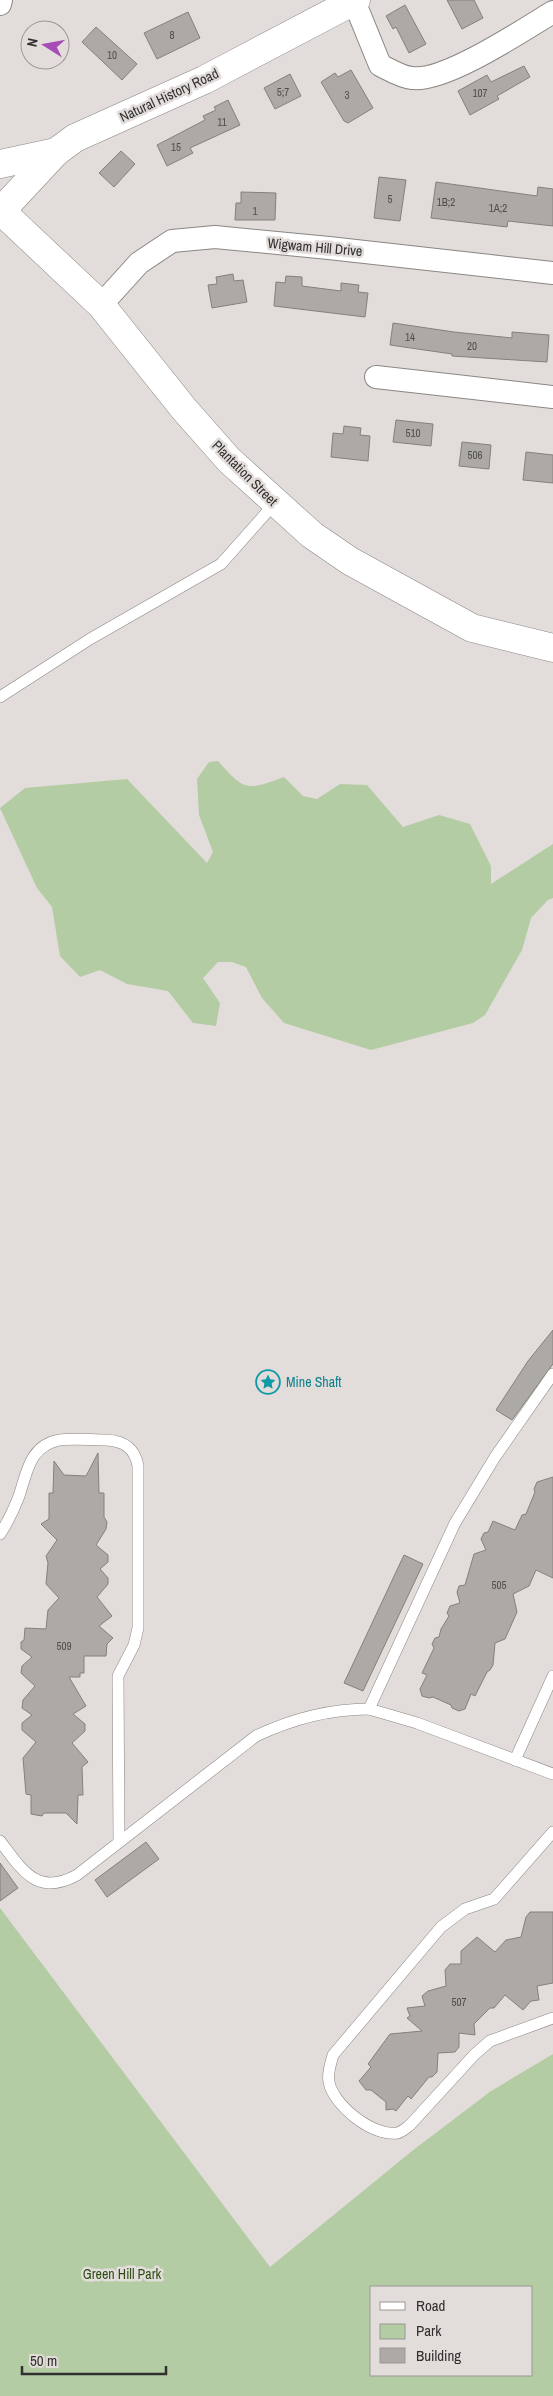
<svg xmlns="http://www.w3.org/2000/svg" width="553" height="2396" font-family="'Archivo Narrow',sans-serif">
<rect width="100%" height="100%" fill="#e2ddda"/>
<g fill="#b3cca4" fill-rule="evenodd">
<path d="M218 761C245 791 246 791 284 777L303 796 317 799 340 784 367 785 403 827 439 815 470 824 491 866V884L553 844V898L548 900 531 918 522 950 485 1015 473 1023 371 1050 284 1023 262 998 246 967 232 962H218L203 978 220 1003 216 1026 193 1023 168 991 127 984 100 970 80 977 60 956 52 907 37 888 0 808 25 788 127 779 207 863 213 852 199 815 197 779 209 762Z"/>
<path d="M0 1908 270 2267 412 2151 491 2091 553 2054V2396H0ZM532 2287V2375H372V2287Z"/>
</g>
<g fill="#ada9a5" stroke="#84807c">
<polygon points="447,0 474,0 483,18 462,29"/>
<polygon points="405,5 426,44 409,53 396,27 393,29 386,16"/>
<polygon points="188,12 200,38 157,59 144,33"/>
<polygon points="96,27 137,64 122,80 82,42"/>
<polygon points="524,66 530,77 497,96 499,99 470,115 458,91 487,75 491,82"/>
<polygon points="351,70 373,108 348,123 344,121 321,82 335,73 338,77"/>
<polygon points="290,74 301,96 275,109 264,88"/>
<polygon points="228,100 240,125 190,148 193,153 167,166 157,145 205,120 203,116 216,110 214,107"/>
<polygon points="121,151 135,164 114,187 99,173"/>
<polygon points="379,177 406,180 400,221 374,218"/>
<polygon points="436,182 537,196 538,187 553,189 553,226 508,221 507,227 431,218"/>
<polygon points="241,192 276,193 275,220 235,220 236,203 241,203"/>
<polygon points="233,274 234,281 243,280 247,302 212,308 208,285 217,284 216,277"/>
<polygon points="286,276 302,277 302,286 341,291 341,283 359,285 358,292 368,293 365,317 274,306 276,282 285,283"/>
<polygon points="393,323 454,332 512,338 512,332 549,335 547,362 452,356 452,354 390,345"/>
<polygon points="396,420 433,424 431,446 393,442"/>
<polygon points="344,426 361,428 360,435 370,436 368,461 331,457 333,433 343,434"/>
<polygon points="462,442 491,445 489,469 459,466"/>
<polygon points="526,452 553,455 553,483 523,480"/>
<polygon points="553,1330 553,1364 512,1420 496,1410 528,1361"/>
<polygon points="98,1453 99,1493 104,1493 104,1517 107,1522 106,1529 96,1545 108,1555 108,1562 100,1569 108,1578 108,1584 97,1597 112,1616 99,1626 113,1638 107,1644 106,1656 84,1656 84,1673 80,1673 80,1677 69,1677 86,1706 73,1714 85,1724 85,1731 72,1743 88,1762 82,1767 83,1795 78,1795 77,1824 66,1813 44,1813 42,1816 31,1814 31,1795 26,1794 23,1758 36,1742 22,1730 22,1723 32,1715 22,1708 23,1700 35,1686 21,1673 22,1666 32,1657 21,1649 21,1642 24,1640 25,1628 46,1629 48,1610 59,1598 46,1584 48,1563 46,1556 57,1540 41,1524 49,1519 49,1493 53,1493 54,1461 64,1475 86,1476"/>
<polygon points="553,1477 553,1578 536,1570 529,1586 513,1594 517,1612 505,1639 495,1643 493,1665 490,1670 487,1672 475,1696 471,1694 465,1709 459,1711 452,1708 451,1705 433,1697 429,1698 422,1696 420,1689 427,1675 422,1673 434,1648 432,1644 435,1638 439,1637 441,1629 449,1616 447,1613 450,1606 460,1603 457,1592 459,1586 465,1585 474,1554 486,1550 481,1539 484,1533 488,1532 493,1521 515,1530 522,1515 526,1514 535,1492 534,1489 537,1482"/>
<polygon points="404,1555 423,1564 363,1691 344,1683"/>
<polygon points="146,1842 159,1859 107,1897 95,1880"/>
<polygon points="0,1863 18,1888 0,1901"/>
<polygon points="530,1912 553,1912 553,1983 537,1986 539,2000 531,2001 523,2010 505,1995 494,2008 490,2008 474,2024 475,2035 459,2033 459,2047 455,2052 438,2053 437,2072 432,2077 429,2077 411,2099 408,2096 396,2111 393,2109 386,2110 386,2102 371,2090 366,2090 359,2081 371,2067 368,2064 390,2034 422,2031 407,2018 410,2016 407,2008 425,2006 422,1996 428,1991 446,1986 445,1970 450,1964 461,1964 461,1951 477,1937 495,1952 506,1940 521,1937 526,1917"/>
</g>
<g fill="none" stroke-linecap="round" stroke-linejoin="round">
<g stroke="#8a8683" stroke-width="12">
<g id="service">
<polyline points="0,697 90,639 221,564 275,503"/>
<polyline points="553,1374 495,1457 455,1523 369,1709 417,1723 553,1774"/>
<path d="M0 1534C8 1522 14 1509 19 1496 27 1473 29 1446 59 1440 73 1438 91 1440 106 1440 124 1441 135 1448 138 1466V1628L134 1645 118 1676 119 1842"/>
<polyline points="515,1760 553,1676"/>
<path d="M553 1832 494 1899 465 1909 441 1927 333 2055C331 2063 327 2073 329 2082 333 2105 373 2137 397 2133 402 2132 406 2128 410 2125L475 2054 490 2041 553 2018"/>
<path d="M0 1841C22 1870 37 1897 77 1875L256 1736C292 1719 328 1709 369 1709"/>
</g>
</g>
<g stroke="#8a8683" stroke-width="24">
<g id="minor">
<path d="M351 0 354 1 380 65C390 70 401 77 412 78 444 83 523 30 553 12"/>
<polyline points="0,4 1,0"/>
<polyline points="101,305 139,263 172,241 215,237 329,248 553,273"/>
<polyline points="376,377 553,397"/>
</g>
</g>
<g stroke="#8a8683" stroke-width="29">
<g id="secondary">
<polyline points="0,164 56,152"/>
<polyline points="0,210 101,305 184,409 229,460 312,535 350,561 472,628 553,648"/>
<polyline points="1,211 56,152 75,138 204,80 356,0"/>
</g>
</g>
<use href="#service" stroke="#fff" stroke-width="11"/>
<use href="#minor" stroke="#fff" stroke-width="22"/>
<use href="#secondary" stroke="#fff" stroke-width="28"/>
</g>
<defs>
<g id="sight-ring" transform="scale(1.25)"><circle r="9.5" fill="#e2ddda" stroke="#0f9aa8" stroke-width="1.5"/><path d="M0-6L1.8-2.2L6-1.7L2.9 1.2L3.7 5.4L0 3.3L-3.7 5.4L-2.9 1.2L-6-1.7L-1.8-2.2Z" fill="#0f9aa8"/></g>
</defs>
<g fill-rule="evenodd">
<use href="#sight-ring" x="268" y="1382"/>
</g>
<g text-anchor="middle" stroke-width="5" stroke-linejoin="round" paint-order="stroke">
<g font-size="11" fill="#504e4c">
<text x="172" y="39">8</text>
<text x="112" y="59">10</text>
<text x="283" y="96">5;7</text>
<text x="480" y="97">107</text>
<text x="347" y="99">3</text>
<text x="222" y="126">11</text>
<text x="176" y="151">15</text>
<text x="390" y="203">5</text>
<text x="446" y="206">1B;2</text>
<text x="498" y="212">1A;2</text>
<text x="255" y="215">1</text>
<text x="410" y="341">14</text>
<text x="472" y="350">20</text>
<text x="413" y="437">510</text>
<text x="475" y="459">506</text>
<text x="499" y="1589">505</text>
<text x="64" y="1650">509</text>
<text x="459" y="2006">507</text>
</g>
<g font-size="14" fill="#31302e" stroke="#e2ddda">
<text transform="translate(169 95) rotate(-25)" y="5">Natural History Road</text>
<text transform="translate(315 247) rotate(5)" y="5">Wigwam Hill Drive</text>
<text transform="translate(245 473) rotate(45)" y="5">Plantation Street</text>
</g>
<g font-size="14" fill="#0d838f" stroke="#e2ddda" text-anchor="start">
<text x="286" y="1387">Mine Shaft</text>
</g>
<g font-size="14" fill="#2e4e15" stroke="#e2ddda">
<text x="122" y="2279">Green Hill Park</text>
</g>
</g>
<rect x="370" y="2286" width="162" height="90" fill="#e2ddda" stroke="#9b9895"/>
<rect x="380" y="2302" width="25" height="8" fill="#ffffff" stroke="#9b9895"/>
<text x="416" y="2311" font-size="15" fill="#31302e">Road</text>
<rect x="380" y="2324" width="25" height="15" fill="#b3cca4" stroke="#9b9895"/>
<text x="416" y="2336" font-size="15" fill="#31302e">Park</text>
<rect x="380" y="2348" width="25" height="15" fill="#ada9a5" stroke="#9b9895"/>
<text x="416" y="2361" font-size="15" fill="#31302e">Building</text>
<g transform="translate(45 45) rotate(281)"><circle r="24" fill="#e2ddda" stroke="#9b9895"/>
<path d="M0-4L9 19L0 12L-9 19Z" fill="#a64cb7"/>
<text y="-8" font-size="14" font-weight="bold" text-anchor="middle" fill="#31302e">N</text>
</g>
<path d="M22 2366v8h144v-8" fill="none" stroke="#31302e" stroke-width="2.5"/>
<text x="30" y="2366" font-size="15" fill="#31302e" stroke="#e2ddda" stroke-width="4" paint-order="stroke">50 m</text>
</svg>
